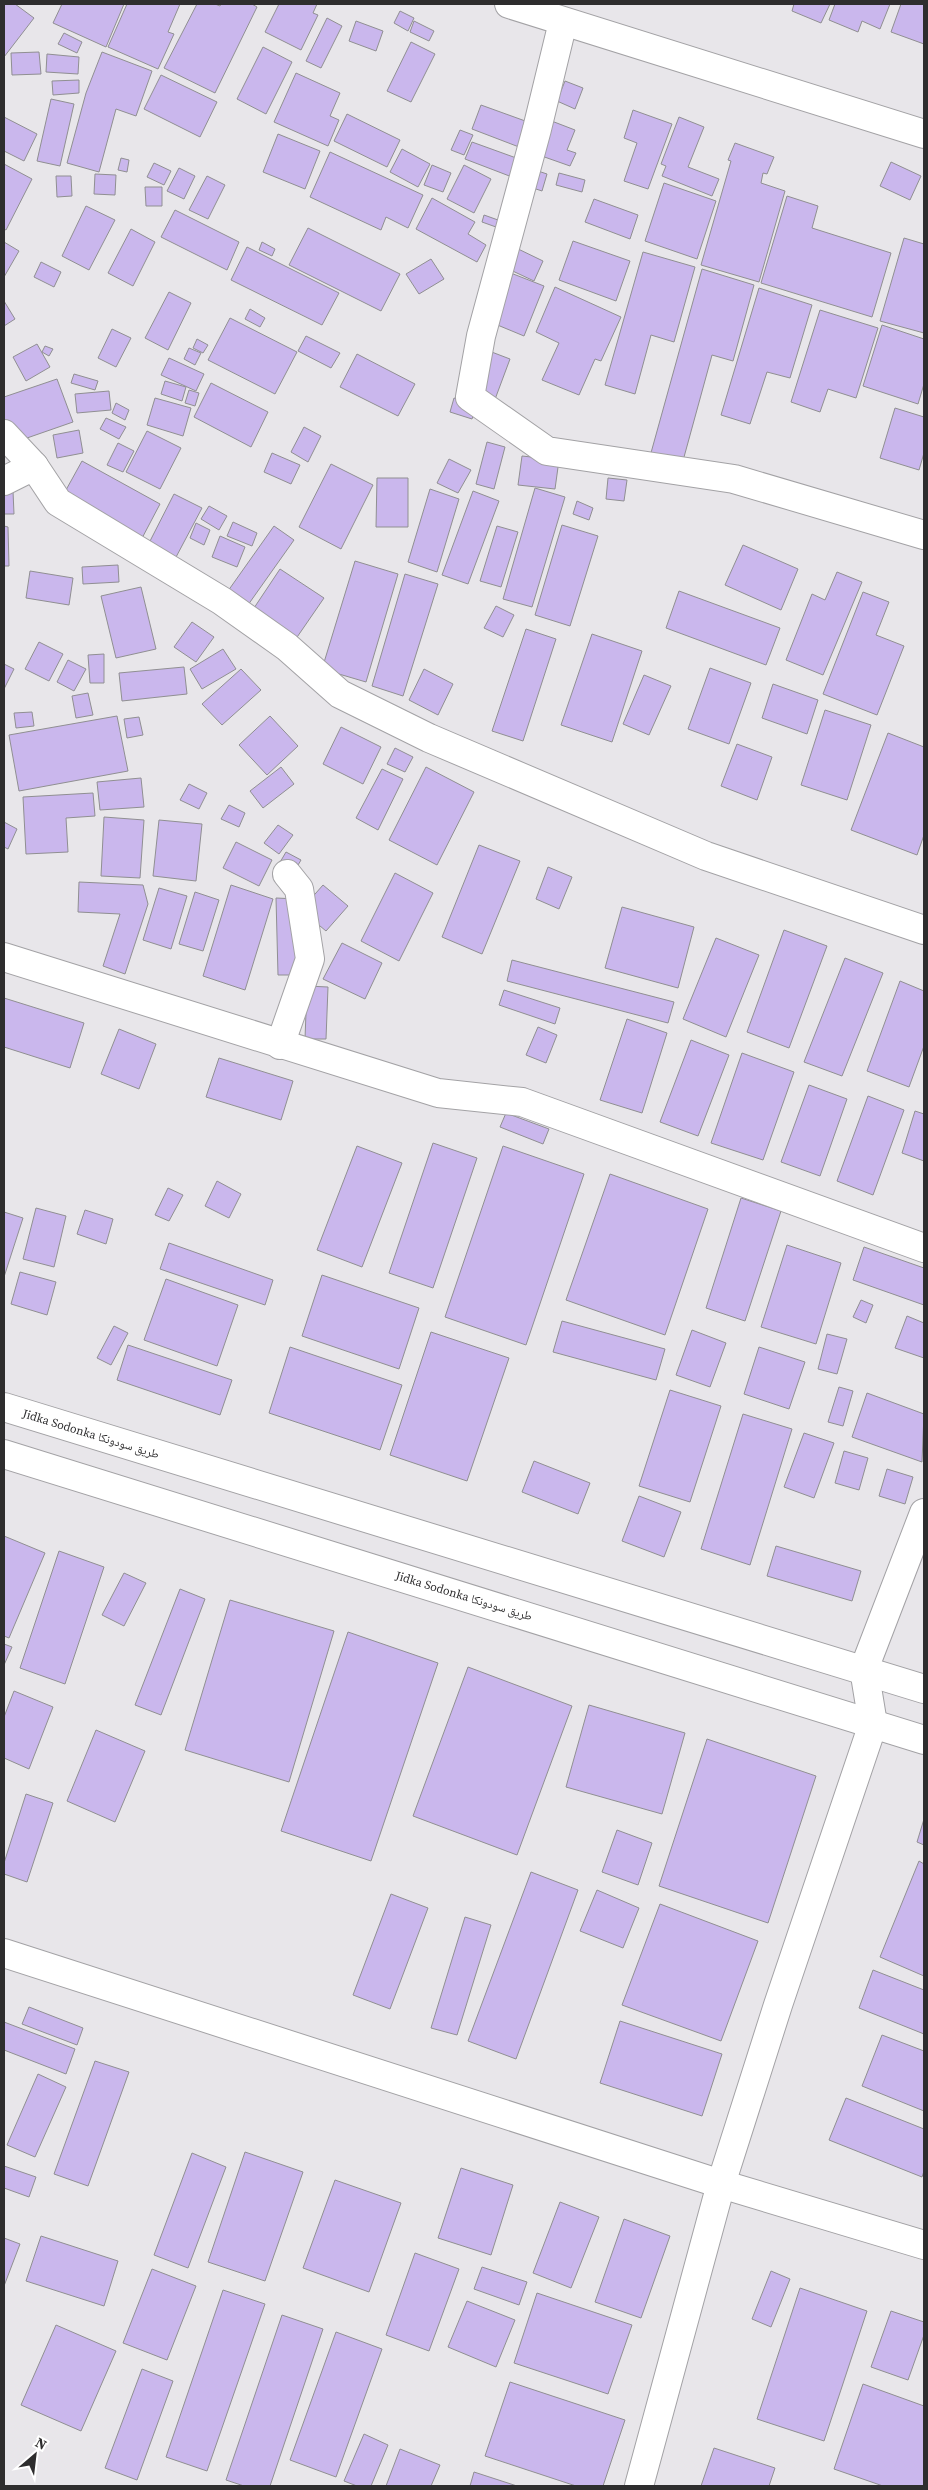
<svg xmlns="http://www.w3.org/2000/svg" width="928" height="2490" font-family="'Source Serif 4','Noto Naskh Arabic',serif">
<rect width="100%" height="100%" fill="#e8e6ea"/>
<g fill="#cab7ed" stroke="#908f92">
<polygon points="4,4 15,4 34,18 4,57"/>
<polygon points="62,4 124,4 106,47 53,23"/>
<polygon points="127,4 180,4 168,32 174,34 158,69 108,47"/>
<polygon points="197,4 215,4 220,6 221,4 252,4 257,7 215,93 164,68"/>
<polygon points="279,4 317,4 313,13 318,15 301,50 265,32"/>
<polygon points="794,4 830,4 821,23 792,11"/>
<polygon points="835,4 890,4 880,29 862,21 858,32 829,20"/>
<polygon points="901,4 924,4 924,44 891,32"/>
<polygon points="400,11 414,18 408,31 394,23"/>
<polygon points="327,18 342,26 321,68 306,61"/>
<polygon points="356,21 383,31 376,51 349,41"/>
<polygon points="414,21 434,31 429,41 410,32"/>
<polygon points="64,33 82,42 77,53 58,44"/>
<polygon points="411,42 435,54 411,102 387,91"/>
<polygon points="263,47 292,62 266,114 237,99"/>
<polygon points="39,52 41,74 12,75 11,53"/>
<polygon points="102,52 152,71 136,116 116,109 99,172 67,163 86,93"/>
<polygon points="47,54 79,57 78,74 46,72"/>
<polygon points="296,73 340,93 330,116 339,120 328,146 274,122"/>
<polygon points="161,75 217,102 200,137 144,109"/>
<polygon points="79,80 79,93 53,95 52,81"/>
<polygon points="565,81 583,88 575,109 557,101"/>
<polygon points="51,99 74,104 60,166 37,161"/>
<polygon points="481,105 528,122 519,147 472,129"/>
<polygon points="633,110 672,124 648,189 624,181 637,143 624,138"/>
<polygon points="347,114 400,140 387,167 334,141"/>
<polygon points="4,117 37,134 24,161 4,151"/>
<polygon points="679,117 704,127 688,167 719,179 712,196 662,176 666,166 661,164"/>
<polygon points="549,120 575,130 567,150 576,153 570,166 536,154"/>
<polygon points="460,130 473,135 464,155 451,150"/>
<polygon points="278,134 320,151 305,189 263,172"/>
<polygon points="472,142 519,159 512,177 465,159"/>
<polygon points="735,143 774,157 767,174 763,173 761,183 785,191 759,282 701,265 731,161 728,160"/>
<polygon points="402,149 430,164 418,187 390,172"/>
<polygon points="330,152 423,195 408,228 386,217 381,230 310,197"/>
<polygon points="121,158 129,160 127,172 118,170"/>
<polygon points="891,162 921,176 910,200 880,186"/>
<polygon points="154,163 171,171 164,185 147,177"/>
<polygon points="4,164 32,179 6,230 4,229"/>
<polygon points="432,165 451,173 443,192 424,185"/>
<polygon points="464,165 491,179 474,213 447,199"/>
<polygon points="179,168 195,176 184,199 167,191"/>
<polygon points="529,168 547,174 542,191 524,185"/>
<polygon points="559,173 585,180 582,192 556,185"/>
<polygon points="95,174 116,175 115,195 94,194"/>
<polygon points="56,176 71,176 72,196 57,197"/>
<polygon points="207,176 225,185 208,219 189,210"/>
<polygon points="664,183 716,201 697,259 645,241"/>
<polygon points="145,187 162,187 162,206 146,206"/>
<polygon points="787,196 818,206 812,228 891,253 872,317 761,283"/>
<polygon points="432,198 475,222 468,234 486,245 477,262 416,229"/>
<polygon points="594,199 638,215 630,239 585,222"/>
<polygon points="86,206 115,220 89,270 62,256"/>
<polygon points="175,210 239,242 227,270 161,237"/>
<polygon points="484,215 498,220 496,227 482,222"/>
<polygon points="308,228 400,274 381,311 289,265"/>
<polygon points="131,229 155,242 133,286 108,273"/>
<polygon points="904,238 924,244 924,333 880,321"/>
<polygon points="573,241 630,261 616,301 559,280"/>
<polygon points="4,242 19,251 4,277"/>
<polygon points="262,242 275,249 272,256 259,250"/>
<polygon points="512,246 543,261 534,281 502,266"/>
<polygon points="247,247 339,293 322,325 231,280"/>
<polygon points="643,252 695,267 674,342 651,335 635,394 605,385"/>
<polygon points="431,259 444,279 419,294 406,274"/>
<polygon points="41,262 61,272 54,287 34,277"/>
<polygon points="702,269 754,285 733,361 712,355 681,468 649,460"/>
<polygon points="503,270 544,286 524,336 483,319"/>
<polygon points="555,287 621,317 601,361 595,359 579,395 542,380 559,343 536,332"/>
<polygon points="759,288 812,305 790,378 767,372 750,424 721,415"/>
<polygon points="169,292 191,303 168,350 145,338"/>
<polygon points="4,301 15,319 4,326"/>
<polygon points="250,309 265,318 260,327 245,319"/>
<polygon points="820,310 878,328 856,398 828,389 820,412 791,402"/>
<polygon points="230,318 297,352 275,394 208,360"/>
<polygon points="882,325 924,339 924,384 918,404 863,386"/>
<polygon points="112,329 131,338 116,367 98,358"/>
<polygon points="306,336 340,353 331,368 298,351"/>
<polygon points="197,339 208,345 203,353 193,348"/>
<polygon points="37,344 50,367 26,381 13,357"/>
<polygon points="45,346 53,349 49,356 42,352"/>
<polygon points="189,348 201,353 195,365 184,359"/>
<polygon points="489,351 510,359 494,402 472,393"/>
<polygon points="357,354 415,384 398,416 340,387"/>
<polygon points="169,358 204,374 196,391 161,375"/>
<polygon points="74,374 98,381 95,390 71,383"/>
<polygon points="57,379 73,422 4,446 4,397"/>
<polygon points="165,381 186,387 182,401 161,394"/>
<polygon points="211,383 268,412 251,447 194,417"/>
<polygon points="189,390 199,393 195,406 185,403"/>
<polygon points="109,391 111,410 77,413 75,394"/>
<polygon points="155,398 191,408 183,436 147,425"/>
<polygon points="454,398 477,405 472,419 450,412"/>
<polygon points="116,403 129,410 125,420 112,413"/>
<polygon points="895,408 924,417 924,453 919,470 880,458"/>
<polygon points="106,418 126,427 119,439 100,429"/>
<polygon points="304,427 321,436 308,462 291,452"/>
<polygon points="79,430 83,453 57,458 53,435"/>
<polygon points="147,431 181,448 160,489 126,472"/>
<polygon points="487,442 505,447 494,489 476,484"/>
<polygon points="118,443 134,451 123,472 107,465"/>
<polygon points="272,453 300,465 291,484 264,472"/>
<polygon points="522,456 559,460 555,489 518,485"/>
<polygon points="449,459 471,470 458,493 437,483"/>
<polygon points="82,461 160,504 140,542 61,499"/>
<polygon points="331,464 373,485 341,549 299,527"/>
<polygon points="377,478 408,478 408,527 376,527"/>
<polygon points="608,478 627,480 624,501 606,499"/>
<polygon points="535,488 565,497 532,607 503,599"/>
<polygon points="430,489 459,499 437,572 408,562"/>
<polygon points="4,491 13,491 14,514 4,514"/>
<polygon points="473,491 499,501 468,584 442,575"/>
<polygon points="174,494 202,508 175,559 148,545"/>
<polygon points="577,501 593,508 589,520 573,514"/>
<polygon points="209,506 227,516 219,530 201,519"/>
<polygon points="233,522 257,533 252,546 227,536"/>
<polygon points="196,523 210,530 204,545 190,538"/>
<polygon points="562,525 598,536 570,626 535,615"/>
<polygon points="4,526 8,527 9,566 4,566"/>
<polygon points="274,526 294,540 243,612 223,598"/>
<polygon points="497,526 518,532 501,587 480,581"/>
<polygon points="220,536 245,547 237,567 212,557"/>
<polygon points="743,545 798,569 781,610 725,585"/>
<polygon points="355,561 398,574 366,682 322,669"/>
<polygon points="118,565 119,582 83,584 82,567"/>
<polygon points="280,569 324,598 293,643 250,614"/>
<polygon points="30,571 73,578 69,605 26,598"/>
<polygon points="837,572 862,582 823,675 786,660 812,594 825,600"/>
<polygon points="405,574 438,584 403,696 372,686"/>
<polygon points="141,587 156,649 116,658 101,596"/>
<polygon points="679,591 780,628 766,665 666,628"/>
<polygon points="863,592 889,602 876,635 904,646 877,715 823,694"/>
<polygon points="496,606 514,615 503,637 484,628"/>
<polygon points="192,622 214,637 196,662 174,647"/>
<polygon points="526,629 556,639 523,741 492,731"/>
<polygon points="592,634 642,651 612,742 561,725"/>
<polygon points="39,642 63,654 49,681 25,669"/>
<polygon points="223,649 236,669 202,689 190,669"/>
<polygon points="104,654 104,683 90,683 88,655"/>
<polygon points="68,660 86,669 74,691 57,682"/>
<polygon points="4,664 14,669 4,689"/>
<polygon points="184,667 187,694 122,701 119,673"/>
<polygon points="710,668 751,683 729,744 688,729"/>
<polygon points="241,669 261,690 222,725 202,704"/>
<polygon points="424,669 453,684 438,715 409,700"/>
<polygon points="644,675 671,686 649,735 623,724"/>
<polygon points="773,684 818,700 807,734 762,718"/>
<polygon points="88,693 93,715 76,718 72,696"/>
<polygon points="825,710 871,725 847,800 801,785"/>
<polygon points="32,712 34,726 16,728 14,713"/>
<polygon points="117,716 128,771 19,791 9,735"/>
<polygon points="270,716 298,746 267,775 239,745"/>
<polygon points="139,717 143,735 127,738 124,719"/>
<polygon points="341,727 381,747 363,784 323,764"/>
<polygon points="888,733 924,747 924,835 917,855 851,830"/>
<polygon points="737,744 772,757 757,800 721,786"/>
<polygon points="395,748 413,757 405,772 387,764"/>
<polygon points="281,767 294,784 263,808 250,791"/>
<polygon points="426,767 474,792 437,865 389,840"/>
<polygon points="382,769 403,779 378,830 356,818"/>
<polygon points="141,778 144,807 100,810 97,782"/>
<polygon points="189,784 207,793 199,809 180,800"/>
<polygon points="93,793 95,816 66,818 68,852 26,854 23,797"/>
<polygon points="229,805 245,813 239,827 221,819"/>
<polygon points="104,817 144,820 140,878 101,876"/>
<polygon points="159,820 202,824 196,881 153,876"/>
<polygon points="4,822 17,829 8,849 4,847"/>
<polygon points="278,825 293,835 279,854 264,843"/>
<polygon points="236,842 272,860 259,886 223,868"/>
<polygon points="479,845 520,861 482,954 442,937"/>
<polygon points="286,852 301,860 294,872 279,864"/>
<polygon points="548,867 572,877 559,909 536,899"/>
<polygon points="395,873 433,893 399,961 361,941"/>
<polygon points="79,882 143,885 148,904 125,974 103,966 120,914 78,912"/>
<polygon points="231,885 273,899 245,990 203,976"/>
<polygon points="323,885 348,906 326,931 301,910"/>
<polygon points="159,888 187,896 171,949 143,940"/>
<polygon points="195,892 219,900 203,951 179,944"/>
<polygon points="276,898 297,899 298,975 278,975"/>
<polygon points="622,907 694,927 678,988 605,968"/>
<polygon points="784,930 827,946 789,1048 747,1032"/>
<polygon points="716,938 759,955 726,1037 683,1019"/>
<polygon points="342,943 382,963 365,999 323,979"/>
<polygon points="845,958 883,973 842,1076 804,1062"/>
<polygon points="512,960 674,1002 668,1023 507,981"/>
<polygon points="900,981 924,991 924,1046 909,1087 867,1071"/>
<polygon points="307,986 328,987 326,1039 305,1039"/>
<polygon points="504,990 560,1008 555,1024 499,1005"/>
<polygon points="4,998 84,1023 70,1068 4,1047"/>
<polygon points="627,1019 667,1033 642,1113 600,1100"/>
<polygon points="538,1027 557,1035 546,1063 526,1055"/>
<polygon points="119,1029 156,1044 139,1089 101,1074"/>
<polygon points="691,1040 729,1055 698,1136 660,1122"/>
<polygon points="742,1053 794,1072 763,1160 711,1143"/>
<polygon points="219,1058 293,1081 281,1120 206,1097"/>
<polygon points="809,1085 847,1099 820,1176 781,1162"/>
<polygon points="868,1096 904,1110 873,1195 837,1181"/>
<polygon points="915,1111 924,1114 924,1161 902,1153"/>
<polygon points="506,1113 549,1129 543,1144 500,1127"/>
<polygon points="433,1143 477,1158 433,1288 389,1273"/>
<polygon points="357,1146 402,1163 362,1267 317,1250"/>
<polygon points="503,1146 584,1174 526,1345 445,1317"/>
<polygon points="610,1174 708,1209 665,1335 566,1300"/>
<polygon points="217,1181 241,1194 229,1218 205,1206"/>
<polygon points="168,1188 183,1195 169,1221 155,1215"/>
<polygon points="741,1198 781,1211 745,1321 706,1308"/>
<polygon points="36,1208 66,1216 54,1267 23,1259"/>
<polygon points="85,1210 113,1219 106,1244 77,1234"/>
<polygon points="4,1212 23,1218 4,1277"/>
<polygon points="169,1243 273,1280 265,1305 160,1269"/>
<polygon points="787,1245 841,1263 816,1344 761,1327"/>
<polygon points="864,1247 924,1268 924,1305 853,1280"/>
<polygon points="20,1272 56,1282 47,1315 11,1304"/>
<polygon points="322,1275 419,1308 399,1369 302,1336"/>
<polygon points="166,1279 238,1305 217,1366 144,1340"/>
<polygon points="861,1300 873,1305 866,1323 853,1317"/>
<polygon points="907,1316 924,1323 924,1358 895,1348"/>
<polygon points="562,1321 665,1349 656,1380 553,1352"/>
<polygon points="114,1326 128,1333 111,1365 97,1358"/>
<polygon points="692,1330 726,1343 710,1387 676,1375"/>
<polygon points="431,1332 509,1358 467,1481 390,1455"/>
<polygon points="827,1334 847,1339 837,1374 818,1369"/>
<polygon points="128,1345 232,1380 220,1415 117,1380"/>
<polygon points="290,1347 402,1385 380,1450 269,1413"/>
<polygon points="759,1347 805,1362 789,1409 744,1394"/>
<polygon points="839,1387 853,1391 843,1426 828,1422"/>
<polygon points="670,1390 721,1406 690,1502 639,1486"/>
<polygon points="867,1393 924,1414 922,1462 852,1437"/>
<polygon points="743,1414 792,1429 750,1565 701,1549"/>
<polygon points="804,1433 834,1443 814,1498 784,1487"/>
<polygon points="844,1451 868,1458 859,1490 835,1483"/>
<polygon points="534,1461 590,1483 578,1514 522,1492"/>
<polygon points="887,1469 913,1477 905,1504 879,1496"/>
<polygon points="639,1496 681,1512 664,1557 622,1541"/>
<polygon points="4,1536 45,1553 9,1638 4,1636"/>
<polygon points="776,1546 861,1571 852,1601 767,1576"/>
<polygon points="59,1551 104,1567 65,1684 20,1668"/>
<polygon points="124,1573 146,1583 124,1626 102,1615"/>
<polygon points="180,1589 205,1599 161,1715 135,1705"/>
<polygon points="230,1600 334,1631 289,1782 185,1750"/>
<polygon points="348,1632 438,1663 371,1861 281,1831"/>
<polygon points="4,1644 12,1647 4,1665"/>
<polygon points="468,1667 572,1706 517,1855 413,1816"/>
<polygon points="14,1691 53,1707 29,1769 4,1758 4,1717"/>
<polygon points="589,1705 685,1733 662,1814 566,1787"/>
<polygon points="96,1730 145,1751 115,1822 67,1801"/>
<polygon points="707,1739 816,1776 768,1923 659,1886"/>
<polygon points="26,1794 53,1803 27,1882 4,1874 4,1863"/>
<polygon points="924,1819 924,1845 917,1842"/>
<polygon points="617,1830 652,1843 638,1885 602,1872"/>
<polygon points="919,1861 924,1864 924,1976 880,1957"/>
<polygon points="531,1872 578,1890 516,2059 468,2041"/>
<polygon points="597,1890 639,1908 623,1948 580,1931"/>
<polygon points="391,1894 428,1908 390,2009 353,1995"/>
<polygon points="660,1904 758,1941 721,2041 622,2005"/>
<polygon points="465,1917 491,1925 457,2035 431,2028"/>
<polygon points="873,1970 924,1990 924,2034 859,2008"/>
<polygon points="29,2007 83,2028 77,2045 22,2024"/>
<polygon points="620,2021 722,2054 702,2116 600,2083"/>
<polygon points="4,2022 75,2049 66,2074 4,2050"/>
<polygon points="882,2035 924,2051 924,2111 862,2086"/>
<polygon points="95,2061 129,2072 88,2186 54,2174"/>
<polygon points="38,2074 66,2087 35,2157 7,2145"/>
<polygon points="846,2098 924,2129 924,2171 922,2177 829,2140"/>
<polygon points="245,2152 303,2172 265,2281 208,2262"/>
<polygon points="192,2153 226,2167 188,2268 154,2255"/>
<polygon points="4,2166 36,2177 29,2197 4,2188"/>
<polygon points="461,2168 513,2185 491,2255 438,2238"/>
<polygon points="335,2180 401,2203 369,2292 303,2268"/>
<polygon points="560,2202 599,2217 571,2288 533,2273"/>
<polygon points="624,2219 670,2236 641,2318 595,2302"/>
<polygon points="41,2236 118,2261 104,2306 26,2281"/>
<polygon points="4,2238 20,2244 4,2286"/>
<polygon points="415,2253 459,2269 429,2351 386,2335"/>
<polygon points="482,2267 527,2282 519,2305 474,2289"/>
<polygon points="152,2269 196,2286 167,2360 123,2343"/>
<polygon points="771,2271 790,2279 771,2327 752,2319"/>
<polygon points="800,2288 867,2311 824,2441 757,2419"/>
<polygon points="223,2290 265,2304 207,2471 166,2457"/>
<polygon points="537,2293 632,2325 608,2394 514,2363"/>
<polygon points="467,2301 515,2320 496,2367 448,2347"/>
<polygon points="891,2311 924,2322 924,2335 908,2380 871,2367"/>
<polygon points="282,2315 323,2329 270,2486 244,2486 226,2480"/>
<polygon points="56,2325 116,2351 81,2431 21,2405"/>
<polygon points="336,2332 382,2349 336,2477 290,2460"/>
<polygon points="142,2369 173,2381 137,2480 105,2468"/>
<polygon points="510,2382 625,2420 603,2486 576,2486 485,2456"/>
<polygon points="863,2384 924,2406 924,2486 883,2486 834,2469"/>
<polygon points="364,2434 388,2445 371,2486 357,2486 344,2481"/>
<polygon points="714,2448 775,2468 769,2486 701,2486"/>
<polygon points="400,2449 440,2465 431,2486 386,2486"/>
<polygon points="474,2472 517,2486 470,2486"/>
</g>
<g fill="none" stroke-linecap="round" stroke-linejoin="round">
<g stroke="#a3a2a5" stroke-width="30">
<g id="minor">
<polyline points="509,4 924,134"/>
<polyline points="563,22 537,129 481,336 470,397 547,451 734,479 924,535"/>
<polyline points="4,434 34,466"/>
<polyline points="4,481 34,466 58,502 222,601 287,647 340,694 429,738 706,856 924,930"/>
<polyline points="4,957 438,1093 522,1102 924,1248"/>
<polyline points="280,1045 310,959 299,889 287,874"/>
<polyline points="4,1953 721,2184 924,2245"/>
<polyline points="639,2486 721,2184 778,2005 873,1724 864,1669 924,1513"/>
</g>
</g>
<g stroke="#a3a2a5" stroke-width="30">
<g id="secondary">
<polyline points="4,1407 924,1689"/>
<polyline points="4,1454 924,1740"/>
</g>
</g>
<use href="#minor" stroke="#fff" stroke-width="28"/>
<use href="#secondary" stroke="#fff" stroke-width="28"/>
</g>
<g text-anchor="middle" stroke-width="4" stroke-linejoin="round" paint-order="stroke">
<g font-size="12" fill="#2e2d2e" stroke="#fff">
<text transform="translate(91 1434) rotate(17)" y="4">Jidka Sodonka طريق سودونكا</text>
<text transform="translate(464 1596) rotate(17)" y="4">Jidka Sodonka طريق سودونكا</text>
</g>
</g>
<rect width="928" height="2490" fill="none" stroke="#2e2d2e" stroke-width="10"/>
<g transform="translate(35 2455) rotate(28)" stroke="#ffffff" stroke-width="4" paint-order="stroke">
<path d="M0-4L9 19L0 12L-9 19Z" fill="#2e2d2e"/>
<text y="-8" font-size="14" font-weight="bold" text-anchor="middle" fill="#2e2d2e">N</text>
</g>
</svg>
